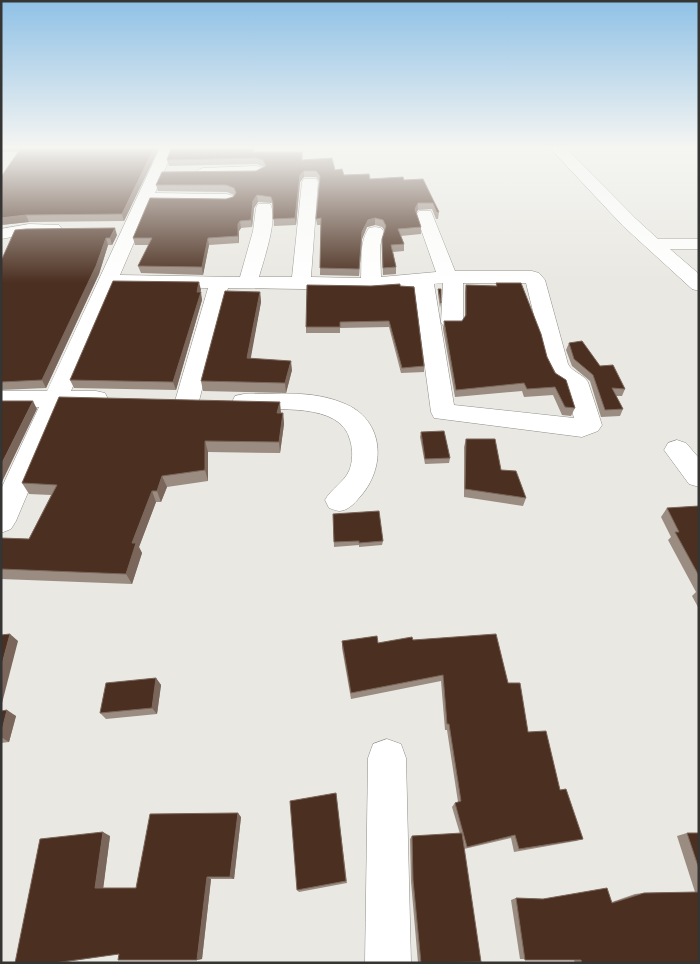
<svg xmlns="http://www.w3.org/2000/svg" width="700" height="964" font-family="'Fira Sans Condensed',sans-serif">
<rect width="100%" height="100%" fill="#e9e8e2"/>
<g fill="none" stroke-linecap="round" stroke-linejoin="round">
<g stroke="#8e8d88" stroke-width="1">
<g id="minor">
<path d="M160 148H174L155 193 227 194 233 196 235 199 233 202 227 204 151 203 120 275 240 277 253 231 256 208 258 204H270C279 217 263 262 259 277H292L302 182 304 179H316L318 182 311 277 361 278C362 262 359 242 369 228L375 227 381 228 384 232 380 246 381 277 436 272 416 215 419 211H431L455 271H532L539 273 545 280 568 364C573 373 582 373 588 382L602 425 598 431 582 437 434 418 431 412 414 286 371 290 228 288 199 401 196 407 187 409 178 407 175 401 208 288 115 287 71 391H96L105 393 108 399 105 405 96 407H64L16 521 11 529 1 533V489L39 407H1V391H47ZM443 283 441 322 444 327 452 328 460 327 463 322V283H526L546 364 554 380 565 386 574 418 454 405 434 284Z"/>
<polygon points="550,148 566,148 635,218 658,239 699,239 699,249 670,249 699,274 699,291 692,289 623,226"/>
<polygon points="257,166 262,168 265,171 262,174 203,178 198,176 195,173 198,170 203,168"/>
<polygon points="29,224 59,225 62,229 59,233 29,234 1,239 1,229"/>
<path d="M244 394C277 394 312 390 343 403 385 419 387 468 359 498 354 504 348 510 340 511 337 511 332 509 329 508L325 500C331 489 344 482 349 471 353 461 353 450 350 440 341 402 275 410 244 410L235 408 232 402 235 396Z"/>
<polygon points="677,440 686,443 699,458 699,487 689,484 664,450 668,443"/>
<polygon points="387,739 401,744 406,758 411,963 365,963 368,758 373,744"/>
</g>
</g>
<use href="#minor" fill="#fff" fill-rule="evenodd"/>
</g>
<g fill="#9a8c81">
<polygon points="1,148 159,148 124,221 29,222 1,225 1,177 18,152 1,152"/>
<polygon points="255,152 303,160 335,170 344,175 370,179 404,180 423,179 439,212 438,219 436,219 432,209 418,210 416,212 421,227 421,234 401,236 404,244 404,251 393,252 396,267 396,274 383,275 382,246 382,239 385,231 382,227 375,225 367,227 362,239 359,276 320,275 321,225 317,225 316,219 319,181 316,177 304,177 300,182 296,225 274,226 273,208 272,203 258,202 254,208 252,227 241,228 239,231 239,243 209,245 203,275 141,273 138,266 149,245 135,245 133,238 233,197 234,195 227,192 158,191 156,185 256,171 264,167 257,164 169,166 167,160"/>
<polygon points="117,235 112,245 108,245 99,274 46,388 1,390 1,261"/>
<polygon points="496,283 547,357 575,408 571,416 562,415 553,395 524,397 522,391 455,397 443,329 444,321 462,321 465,317 465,292 466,285 496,286"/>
<polygon points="371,286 424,366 424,372 401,373 389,327 340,328 340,333 306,333 306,327"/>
<polygon points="438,289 441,303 440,308 438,294"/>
<polygon points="201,290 200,292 202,300 176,390 74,388 70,380"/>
<polygon points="260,292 261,302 250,358 292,370 286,393 203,391 201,381"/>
<polygon points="569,343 600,366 625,389 622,396 616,396 623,409 620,416 601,417 590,381 572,366 566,350"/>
<polygon points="281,413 283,413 284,424 280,453 208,452 208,481 167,487 161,502 156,502 139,547 142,553 132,584 1,579 1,538 29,539 51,495 29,494 22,483"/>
<polygon points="421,432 450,458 449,463 425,464 420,437"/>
<polygon points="466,439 526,498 523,506 464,497 464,447"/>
<polygon points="699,506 699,609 692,596 696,592 668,540 671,537 661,517 667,508"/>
<polygon points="333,514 383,541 382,545 359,547 359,545 334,547"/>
<polygon points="413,640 508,683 528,732 560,790 583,839 576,841 514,852 511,838 464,849 474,963 418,963 411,882 410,839 412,836 460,834 452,807 455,803 458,802 447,730 445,730 441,681 351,699 342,648 342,641 378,643"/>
<polygon points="156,678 161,685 157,714 106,719 100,713"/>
<polygon points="1,711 16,716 9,742 1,743"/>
<polygon points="336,793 347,883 299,892 297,890"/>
<polygon points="241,817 234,879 211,879 202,959 197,960 119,954 59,963 15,963 110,836 103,888 136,888"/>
<polygon points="687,833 699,833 699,963 575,963 574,960 520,959 511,900 516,898 612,902 635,894 644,893 695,892 677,836"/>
</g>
<g fill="#7a665a">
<polygon points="154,148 159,148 124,221 122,214"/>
<polygon points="304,171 304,177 300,182 296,225 295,218 300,175"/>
<polygon points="257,195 258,202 254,208 252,227 251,220 253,201"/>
<polygon points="418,203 418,210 414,216 415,209"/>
<polygon points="26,215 29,222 1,225 1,218"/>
<polygon points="375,218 375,225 367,227 362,239 359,276 362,232 368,220"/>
<polygon points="240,221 241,228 239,231 239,243 238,236 238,224"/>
<polygon points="115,228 117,235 112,245 110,238"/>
<polygon points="106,238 108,245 99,274 46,388 42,380"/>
<polygon points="208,238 209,245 203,275 202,267"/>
<polygon points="199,282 201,290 199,296 201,292 202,300 176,390 173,382"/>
<polygon points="260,292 261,302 249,368 247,358"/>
<polygon points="291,361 292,370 286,393 285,383"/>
<polygon points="33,401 37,409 1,484 1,465"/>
<polygon points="280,402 281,413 277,413"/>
<polygon points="283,413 284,424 280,453 279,442"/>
<polygon points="205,441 208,452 208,481 205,470"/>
<polygon points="162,476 167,487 161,502 157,491"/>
<polygon points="152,491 156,502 139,547 142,553 132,584 126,574 132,543"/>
<polygon points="10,634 18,641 1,707 1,668"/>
<polygon points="156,678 161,685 157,714 152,708"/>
<polygon points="7,710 16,716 9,742 1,737 1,734"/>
<polygon points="238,813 241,817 234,879 230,877"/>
<polygon points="103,832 110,836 103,890 95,888"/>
<polygon points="207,877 211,879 202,959 197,960"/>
</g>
<g fill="#4b2f20" stroke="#7a665a">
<polygon points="21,148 154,148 122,214 26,215 1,218 1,177"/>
<polygon points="171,148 254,148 253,152 302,152 302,160 332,158 335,170 342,169 344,175 369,174 370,179 403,177 404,180 423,179 439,212 437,212 433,203 418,203 415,209 421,227 398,229 404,244 391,245 396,267 383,268 382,239 386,226 383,220 375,218 368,220 362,232 359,269 320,268 321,218 316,219 320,176 316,171 304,171 300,175 295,218 273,219 273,203 271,197 257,195 253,201 251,220 240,221 238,224 238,236 208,238 202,267 138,266 152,238 133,238 150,198 226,199 233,197 236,193 234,188 226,185 156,185 162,172 256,171 266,166 263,160 256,158 167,160"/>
<polygon points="115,228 110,238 106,238 96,266 42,380 1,382 1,261 15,230 26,229"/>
<polygon points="113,281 199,282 197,292 201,292 173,382 70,380"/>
<polygon points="496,283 521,283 541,334 547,357 555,373 566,380 575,408 565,407 555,387 527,389 524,383 456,390 444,321 462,321 466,315 466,285 497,286"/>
<polygon points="400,284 400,286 414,287 424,366 402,368 389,321 340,322 340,327 306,327 307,285 371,286"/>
<polygon points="438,289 441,289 441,303"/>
<polygon points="225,291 260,292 247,358 291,361 285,383 201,381"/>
<polygon points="582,341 600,366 613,365 625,389 612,388 623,409 605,410 593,375 574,359 569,343"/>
<polygon points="59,397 280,402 277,413 283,413 279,442 205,441 205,470 162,476 157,491 152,491 132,543 136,543 126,574 1,569 1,538 29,539 57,485 22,483"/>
<polygon points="1,401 33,401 1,465"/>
<polygon points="444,431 450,458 425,459 421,432"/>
<polygon points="466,439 495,439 501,470 516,471 526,498 465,489"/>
<polygon points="699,506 699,576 675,532 679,532 667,508"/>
<polygon points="379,511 383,541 359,543 359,541 334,542 333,514"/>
<polygon points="10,634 1,668 1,635"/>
<polygon points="496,634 508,683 520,683 528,732 546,731 560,790 566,789 583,839 519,849 515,835 467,847 455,803 461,801 449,724 447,724 443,675 351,693 342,641 377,636 378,643 412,637 413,640"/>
<polygon points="156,678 152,708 100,713 106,683"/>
<polygon points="7,710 1,734 1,711"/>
<polygon points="336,793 346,881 297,890 290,801"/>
<polygon points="238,813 230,877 207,877 197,960 118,960 119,954 54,963 15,963 40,839 103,832 95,888 136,888 150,814"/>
<polygon points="462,833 481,962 421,963 413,880 412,836"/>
<polygon points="687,833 699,833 699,869"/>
<polygon points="607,888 612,903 644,893 699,892 699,963 582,963 581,960 525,960 516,898 543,899"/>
</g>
<linearGradient id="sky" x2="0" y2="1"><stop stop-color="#8fc1e6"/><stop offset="0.52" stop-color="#f5f5f2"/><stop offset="1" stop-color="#f5f5f2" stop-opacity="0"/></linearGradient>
<rect width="700" height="283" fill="url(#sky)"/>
<rect width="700" height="964" fill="none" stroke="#353533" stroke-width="5"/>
</svg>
